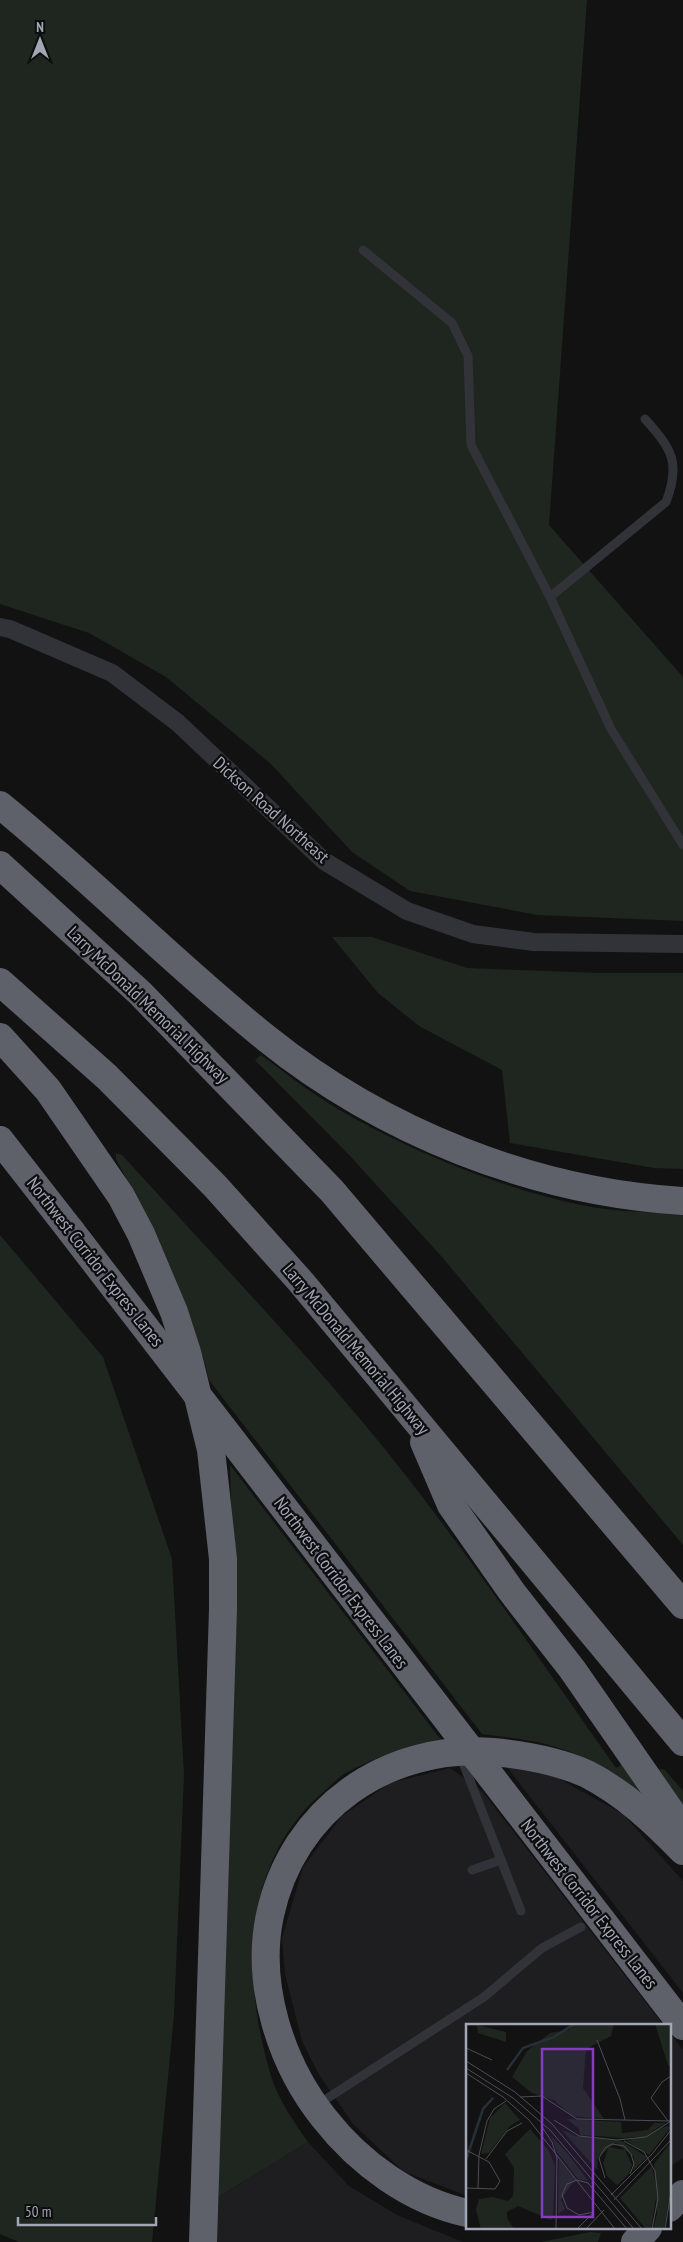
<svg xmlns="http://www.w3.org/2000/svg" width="683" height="2242" font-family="'PT Sans Narrow',sans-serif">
<rect width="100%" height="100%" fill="#121213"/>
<g fill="#1e1e20">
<polygon points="506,1766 556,1777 623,1814 683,1881 683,1993"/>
<polygon points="450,1768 482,1791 664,2026 467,2026 467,2196 403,2171 353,2124 318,2073 302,2041 285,1974 282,1938 303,1867 342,1816 390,1783"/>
<polygon points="669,2032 683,2050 683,2158 669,2167"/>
<polygon points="308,2142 349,2186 397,2215 463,2242 213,2242 215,2199"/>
</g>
<g fill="#1e261f">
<polygon points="0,0 587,0 549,525 683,677 683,921 538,915 410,891 352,852 271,764 166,677 89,633 0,604"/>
<polygon points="332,937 372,937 467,968 596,973 683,973 683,1169 654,1168 510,1143 502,1070 419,1026 378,993"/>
<path d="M261 1055C288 1075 315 1096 345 1113 416 1154 511 1192 592 1207 622 1212 653 1212 683 1214V1545L442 1257 351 1157 255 1060Z"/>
<path d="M116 1153 122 1155C202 1243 284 1329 361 1420 453 1530 533 1651 616 1768L625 1763 648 1793 642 1800C623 1786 605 1770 585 1759 555 1742 516 1738 482 1734L209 1380C191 1302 153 1230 116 1159Z"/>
<polygon points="0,1235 103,1357 172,1559 184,1775 174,2015 152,2242 19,2242 0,2234"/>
<path d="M230 1465 442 1741C409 1748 375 1756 346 1773 337 1778 330 1787 322 1793 240 1864 242 1983 272 2079 280 2102 294 2122 308 2142L215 2199 232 1536Z"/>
<polygon points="661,1769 665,1770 683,1791 683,1806 659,1770"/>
<polygon points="590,2232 601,2233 598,2242 541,2242"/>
</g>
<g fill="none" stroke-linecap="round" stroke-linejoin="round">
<g stroke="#323339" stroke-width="9">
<polyline points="363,250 452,323 468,356 471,445 550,597 611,729 683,845"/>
<path d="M550 597 666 502C681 463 672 449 645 419"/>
<polyline points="460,1755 521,1911"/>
<polyline points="472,1870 501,1860"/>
<polyline points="317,2105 484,1997 542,1948 581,1927"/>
</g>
<polyline stroke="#323339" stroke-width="18" points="0,627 10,629 112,673 178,723 324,861 407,911 473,934 534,942 683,944"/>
<g stroke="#5e606a" stroke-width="28">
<path d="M0 805C91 879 174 964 266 1038 383 1132 533 1192 683 1201"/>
<polyline points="0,865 140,993 332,1191 683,1605"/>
<polyline points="0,982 107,1077 215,1186 301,1282 683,1742"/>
<polyline points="0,1037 48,1090 121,1196 141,1234 174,1312 187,1352 211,1450 223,1559 223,1609 203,2242"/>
<polyline points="0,1140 71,1231"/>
<polyline points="424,1442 451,1505 512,1592 572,1669 683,1829"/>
<polyline points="669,2208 683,2194"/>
<path d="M467 2213C411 2201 359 2163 324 2118 281 2064 255 1985 270 1915 293 1809 386 1744 493 1752 524 1755 558 1761 587 1774 624 1793 654 1821 683 1851"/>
<polyline points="635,2242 648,2228"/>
</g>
<polyline stroke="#5e606a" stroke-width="28" points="71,1231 683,2026"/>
</g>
<g text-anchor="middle" stroke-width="4.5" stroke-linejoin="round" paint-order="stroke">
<g font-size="18" fill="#a2a6b5" stroke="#0d0d0e">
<text transform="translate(271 810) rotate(42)" y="6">Dickson Road Northeast</text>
<text transform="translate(148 1005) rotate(44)" y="6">Larry McDonald Memorial Highway</text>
<text transform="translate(95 1262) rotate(52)" y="6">Northwest Corridor Express Lanes</text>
<text transform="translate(356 1349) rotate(50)" y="6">Larry McDonald Memorial Highway</text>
<text transform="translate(341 1583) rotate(53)" y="6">Northwest Corridor Express Lanes</text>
<text transform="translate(589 1904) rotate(52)" y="6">Northwest Corridor Express Lanes</text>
</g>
</g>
<g transform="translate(466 2024)">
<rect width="205" height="205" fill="#121213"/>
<path d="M107 0H148L145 12 120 25 117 64 138 95 106 92 88 76 66 69 46 53 61 27 84 9 103 6ZM189 0H205V42L202 41ZM11 1 40 8V18L12 9ZM39 79 54 96 44 102 23 129 15 130 24 94ZM101 95 155 98 156 109 182 106 188 99H200L178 112 158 114 114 111 113 105ZM201 102 205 103 183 131 161 117ZM64 105 83 127 89 142 87 194 85 196 52 182 41 188V194L48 205H15L10 186 13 175 27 173 42 177 47 172 48 144 39 130ZM95 105 109 112 156 117 181 133 167 147 168 133 150 119 132 133 131 146ZM85 112 103 131 122 157 112 155 91 128ZM205 118V162L198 205H187L191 190 188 140ZM143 123 159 126 166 141 162 151 151 161 141 152 137 139ZM93 135 109 155 95 176 99 185 92 190ZM186 142 191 168 185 205H180L154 174Z" fill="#1e261f"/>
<path fill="none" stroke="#272f38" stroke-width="2.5" d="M41 46 57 24 88 13 108 0M0 136 17 85 27 74"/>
<path fill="none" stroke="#4c4d54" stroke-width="1" d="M131 16 154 75 159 96M0 24 26 36M0 37 49 68 86 100 176 205M0 44 47 74 84 106 168 205M0 49 37 73 63 96 149 205M54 73 76 72 111 95 204 97M88 96 113 112 151 116 180 113 205 97M202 97 185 74 196 58 205 52M76 103 86 118 91 134 90 205M158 117 178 128 189 147 192 174 186 205M0 126 23 138 34 157 29 165 0 164M20 135 41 107 56 99M139 154 133 134 139 124 146 120 158 122 165 130 168 140 164 150M12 164 13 131 21 97 28 85 40 77M145 171 186 130 205 106M148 176 205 116M128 188 113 191 101 184 96 171 101 160 111 156 122 159 161 205M111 205 126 190M120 205 138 186M199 205 205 167"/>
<path fill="#813ebe" fill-opacity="0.15" stroke="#813ebe" stroke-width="2.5" d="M76 25H127V193H76Z"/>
<rect width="205" height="205" fill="none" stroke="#a2a6b5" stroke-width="2.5"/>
</g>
<g transform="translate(40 40)" stroke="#0d0d0e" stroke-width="4" paint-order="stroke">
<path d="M0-4L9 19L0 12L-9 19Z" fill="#a2a6b5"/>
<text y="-8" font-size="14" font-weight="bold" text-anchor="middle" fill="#a2a6b5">N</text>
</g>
<path d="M18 2217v8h138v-8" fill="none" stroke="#a2a6b5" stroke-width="2.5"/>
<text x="25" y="2217" font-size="15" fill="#a2a6b5" stroke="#0d0d0e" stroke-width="4" paint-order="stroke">50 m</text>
</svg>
